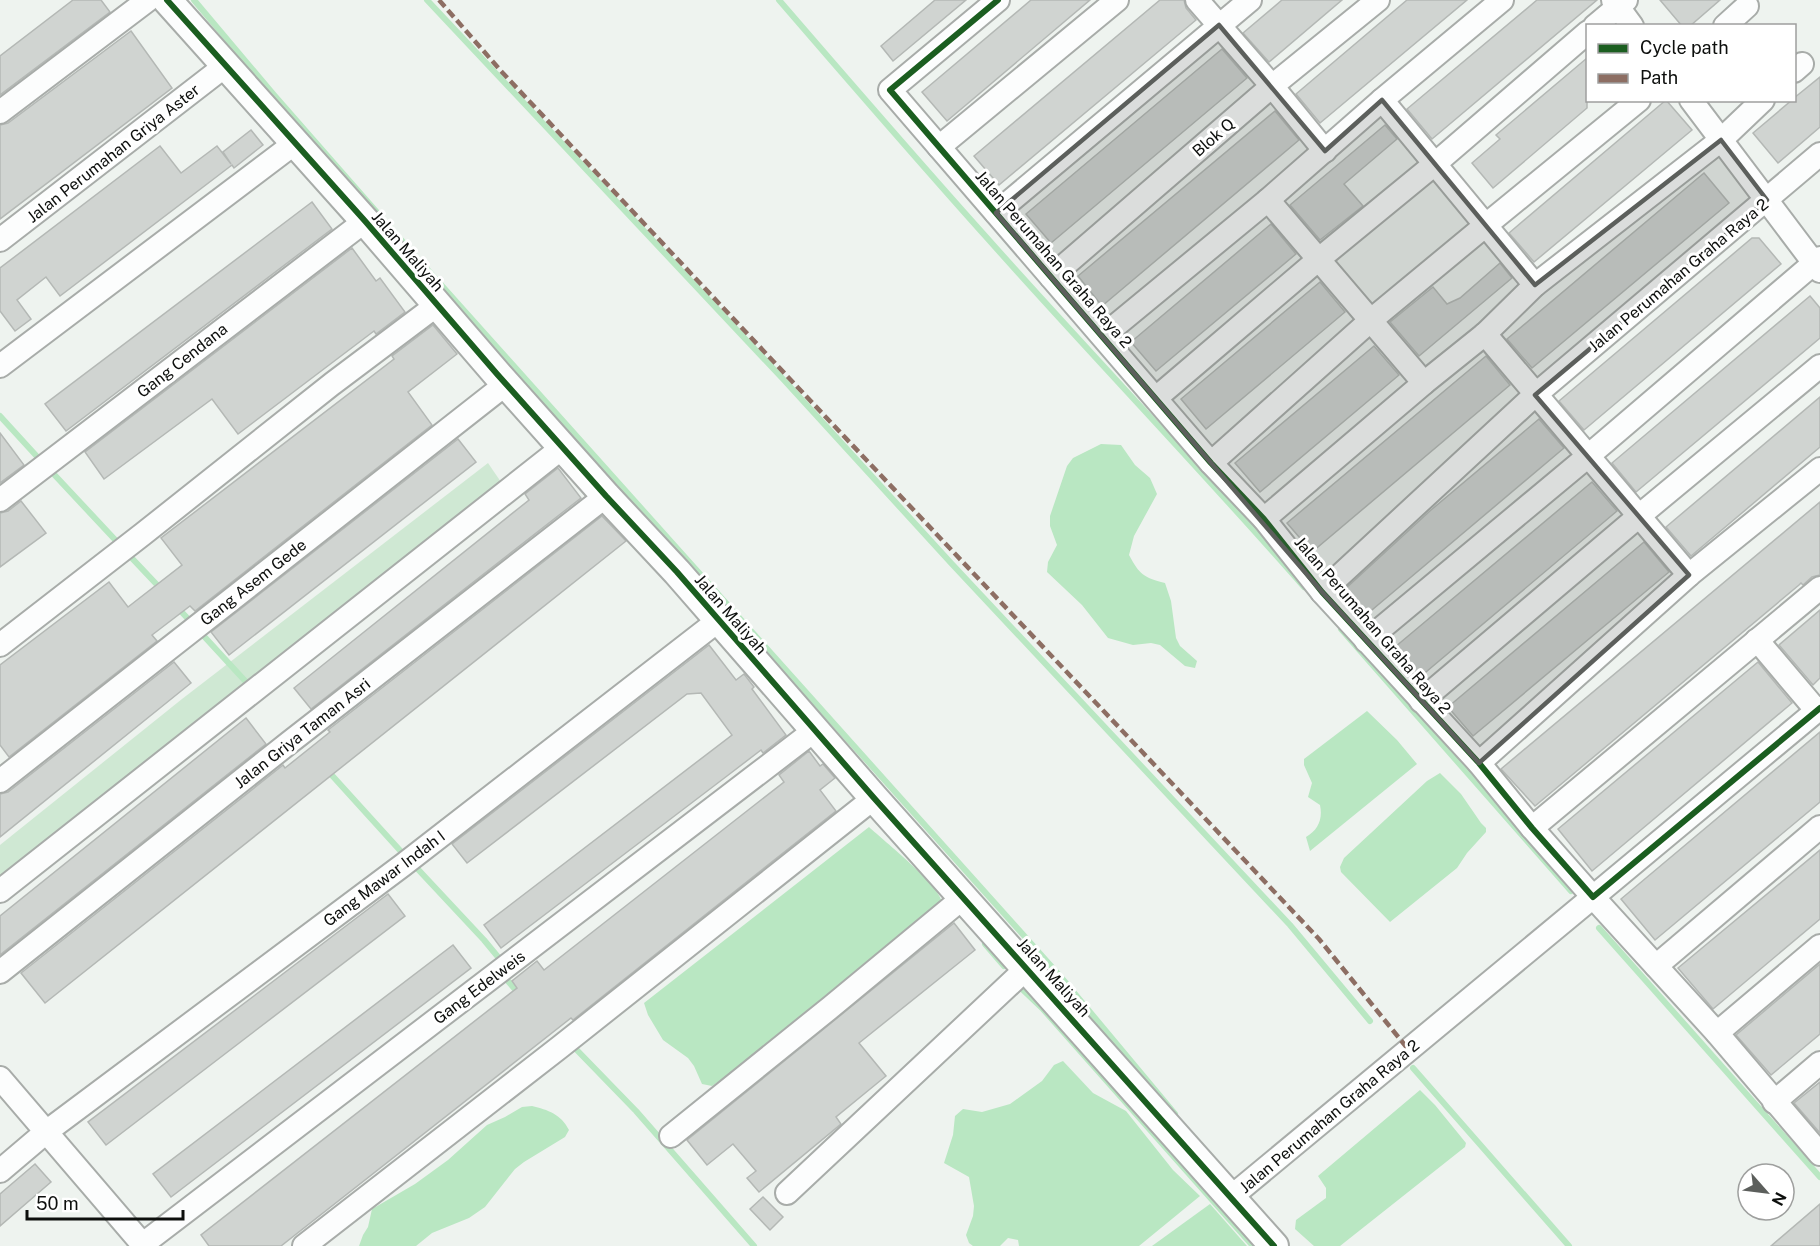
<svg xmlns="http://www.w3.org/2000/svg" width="1820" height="1246" font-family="'Public Sans',sans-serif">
<rect width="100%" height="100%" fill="#eef3ef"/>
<polygon fill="#cfe8d3" points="488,463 503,485 0,883 0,845 182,699"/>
<g fill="#b9e7c2">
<path d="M1101 444 1121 445 1135 465 1150 478 1157 494 1134 536 1129 555C1140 575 1143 577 1165 583L1171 601 1176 638 1180 646 1197 661 1195 668 1185 666 1160 645 1151 643 1133 645 1108 638 1082 605 1047 572 1048 562 1057 545 1050 526V516L1067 466 1073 458Z"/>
<path d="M1367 711 1397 740 1417 764 1310 851 1306 837C1318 830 1323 819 1320 805L1308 797 1312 783 1304 765V759Z"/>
<polygon points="1440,773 1461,794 1481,823 1486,828 1486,832 1467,853 1457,868 1390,922 1341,872 1340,867 1344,858 1427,781"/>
<path d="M869 827C884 841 941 886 942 903L768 1047 712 1086 702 1084 694 1066 688 1058 663 1040 648 1015 644 1003Z"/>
<polygon points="1063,1061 1093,1093 1126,1111 1173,1170 1200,1196 1139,1246 1019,1246 1018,1240 1008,1238 1000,1246 973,1246 969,1243 966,1235 973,1216 974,1206 969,1177 944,1163 953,1135 955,1116 963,1109 982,1112 1010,1104 1042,1081 1054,1065"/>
<polygon points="1420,1090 1435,1105 1466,1143 1465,1147 1340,1246 1314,1246 1295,1229 1296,1220 1326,1198 1326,1188 1318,1176"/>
<path d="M532 1106C548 1110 561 1114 569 1130L565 1137 524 1162 515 1169 485 1207 469 1218 432 1233 416 1246H359L363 1235 368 1227 372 1209 415 1184 448 1160 487 1125 505 1117 522 1107Z"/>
<polygon points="1210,1204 1247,1246 1152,1246"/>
</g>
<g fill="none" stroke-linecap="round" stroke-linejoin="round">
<g stroke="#b9e7c2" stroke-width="6">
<polyline points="194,0 274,95 417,258 1060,976 1175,1114"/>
<polyline points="427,0 783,379 951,563 1290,925 1370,1021"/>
<path d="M779 0C848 80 917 160 988 239 1092 356 1201 469 1304 587"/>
<polyline points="0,416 42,462"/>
<polyline points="49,469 120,545"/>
<polyline points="127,553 161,589"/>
<polyline points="178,608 247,683"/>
<polyline points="1341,629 1571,891"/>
<polyline points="328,771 406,857"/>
<polyline points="413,864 484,940 503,963"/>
<polyline points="1599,928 1820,1177"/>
<polyline points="985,944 1004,966"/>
<polyline points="510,973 507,980 519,994"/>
<polyline points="1021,988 1042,1008 1253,1246"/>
<polyline points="571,1044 636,1111 754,1246"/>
<polyline points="1413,1068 1569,1246"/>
</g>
</g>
<g fill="#d0d4d1" stroke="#b4b8b5" stroke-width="1.5">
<polygon points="73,0 101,0 110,12 0,95 0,56"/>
<polygon points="935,0 966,0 893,61 881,46"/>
<polygon points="1031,0 1090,0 947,121 922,92"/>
<polygon points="1160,0 1184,0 1186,8 1196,20 999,185 974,156"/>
<polygon points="1282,0 1342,0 1269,62 1243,33"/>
<polygon points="1407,0 1467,0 1320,123 1296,94"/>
<polygon points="1537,0 1597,0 1432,139 1407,109"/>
<polygon points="1660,0 1720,0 1690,26 1682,26"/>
<polygon points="131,31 172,88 0,219 0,125 8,123"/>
<polygon points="1222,49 1247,78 1051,243 1026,214"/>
<polygon points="1587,58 1587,108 1493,188 1472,163 1500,139 1496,135"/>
<polygon points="1820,77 1820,127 1778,163 1753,133 1792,100 1794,100 1794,98"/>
<polygon points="1666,100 1692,130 1534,262 1509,233"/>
<polygon points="1275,111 1299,140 1102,306 1078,276"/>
<polygon points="1385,125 1397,139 1344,184 1363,206 1320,240 1290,205"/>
<polygon points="251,130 263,145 234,168 232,165 60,296 46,277 17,300 31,319 15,331 0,311 0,268 160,146 181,173 217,146 231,164 223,152"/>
<polygon points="1704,173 1729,203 1532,368 1507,339"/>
<polygon points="312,202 332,229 66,431 45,404"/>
<polygon points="1271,224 1296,254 1156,371 1131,342"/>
<polygon points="1752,238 1759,238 1781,264 1584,430 1559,401"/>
<polygon points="352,248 376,281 380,278 405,312 376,334 374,331 238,434 212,399 104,479 85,452"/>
<polygon points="1500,263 1512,278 1419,356 1390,322 1433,287 1447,304 1460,298"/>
<polygon points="1320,282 1345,312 1206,429 1181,399"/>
<polygon points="1810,296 1820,308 1820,338 1636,492 1612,463"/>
<polygon points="433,325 457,354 408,392 432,425 195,611 190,606 152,635 157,641 9,757 0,745 0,665 109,582 128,607 182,565 161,538 394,359 392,356"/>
<polygon points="1374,346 1399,375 1260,492 1235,463"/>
<polygon points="1486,356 1510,385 1312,552 1287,523"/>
<polygon points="1820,397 1820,447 1691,556 1666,527"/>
<polygon points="1539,419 1564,448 1366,615 1344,590 1431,510"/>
<polygon points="0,433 24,465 0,483"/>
<polygon points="458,439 476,462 229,655 211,632"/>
<polygon points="558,468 581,498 311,709 294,688 529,500 525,494"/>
<polygon points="1592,482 1617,511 1420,677 1395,647"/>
<polygon points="21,501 46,533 0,567 0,513 8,511"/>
<polygon points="1820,502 1820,575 1812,577 1803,585 1801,583 1799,585 1535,806 1501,769"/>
<polygon points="602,516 626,541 45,1003 21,973 283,765 285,768 330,732 328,730"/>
<polygon points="1644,542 1669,572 1473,736 1448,707"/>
<polygon points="1820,610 1820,678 1813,685 1779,645"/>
<polygon points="709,645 736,680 744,674 754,687 752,689 786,735 763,753 761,750 727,776 501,948 484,925 732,735 701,693 687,694 467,863 452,844"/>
<polygon points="174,662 191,683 0,837 0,794 8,792"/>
<polygon points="1758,662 1792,703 1592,871 1558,829"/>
<polygon points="246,718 266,744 0,955 0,916"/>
<polygon points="1820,732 1820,802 1655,940 1621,899"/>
<polygon points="809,751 820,766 823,764 835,778 820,790 836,811 573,1020 571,1018 281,1246 209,1246 201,1235 517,988 512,981 537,961 544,970 784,782 779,775"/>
<polygon points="1820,850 1820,919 1713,1009 1678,968"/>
<polygon points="388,894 405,916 106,1145 88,1122"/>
<polygon points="954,923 975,950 859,1043 886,1076 836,1117 841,1124 759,1192 747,1178 756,1171 733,1144 707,1165 687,1140"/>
<polygon points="453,945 471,968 171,1197 153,1174"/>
<polygon points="1820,964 1820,1034 1771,1075 1736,1035"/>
<polygon points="1820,1082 1820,1133 1794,1103"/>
<polygon points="35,1164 51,1182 0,1226 0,1194"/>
<polygon points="763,1197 783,1217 770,1230 750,1209"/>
<polygon points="1820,1204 1820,1246 1771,1246"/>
</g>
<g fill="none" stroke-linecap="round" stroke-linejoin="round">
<g stroke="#a8aca9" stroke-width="26">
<g id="minor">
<polyline points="998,0 890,90 1211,463 1264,519 1322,592 1479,763 1532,828 1593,897 1820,708"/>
<polyline points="1197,0 1272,86 1325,151"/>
<polyline points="1613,0 1632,26"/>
<polyline points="1595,26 1626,0"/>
<polyline points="1725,26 1747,6"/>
<polyline points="1794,71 1802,64"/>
<polyline points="1382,100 1535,285"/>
<polyline points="1691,100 1820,271"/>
<polyline points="0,112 148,0"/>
<polyline points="939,147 1117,0"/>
<polyline points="1268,200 1424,383"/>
<polyline points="996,213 1250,0"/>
<polyline points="0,240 225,66"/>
<polyline points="1051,277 1272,86 1378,0"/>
<polyline points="1485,334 1689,575"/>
<polyline points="1103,336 1268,200 1382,100 1502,0"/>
<polyline points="0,366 295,143"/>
<polyline points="1156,398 1319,259 1436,163 1588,32"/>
<polyline points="1211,463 1370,321 1486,225 1639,100"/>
<polyline points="0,500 365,221"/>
<polyline points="1264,519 1424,383 1485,334 1535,285 1721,140 1763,100"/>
<polyline points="1322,592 1535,395 1820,154"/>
<polyline points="1757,640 1817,711"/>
<polyline points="1366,641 1587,457 1820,258"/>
<polyline points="0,645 143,534 332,384 437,305"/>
<polyline points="1421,701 1639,516 1820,366"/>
<polyline points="1479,763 1689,575 1820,469"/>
<polyline points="0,781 506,384"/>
<polyline points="1532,828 1820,588"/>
<polyline points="0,891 563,447"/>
<polyline points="1656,966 1820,827"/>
<polyline points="0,972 290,742 606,496"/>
<polyline points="1717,1033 1820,946"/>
<polyline points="0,1078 144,1246"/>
<polyline points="1774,1102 1820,1063"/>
<polyline points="671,1136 831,1007 964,897"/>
<polyline points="0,1171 46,1132 403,865 719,620"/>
<polyline points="787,1193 1027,968"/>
<polyline points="1231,1197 1593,897 1717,1033 1820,1154"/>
<polyline points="143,1244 815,730"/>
<polyline points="304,1246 560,1047 874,798"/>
</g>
</g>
<g stroke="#a8aca9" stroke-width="32">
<polyline id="tertiary" points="167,0 365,221 497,374 606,496 677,572 874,798 1274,1246"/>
</g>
<use href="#minor" stroke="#fcfdfd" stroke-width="22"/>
<use href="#tertiary" stroke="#fcfdfd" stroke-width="28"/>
<polyline stroke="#8d6e63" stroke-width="4.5" stroke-dasharray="9 4.5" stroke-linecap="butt" points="439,0 501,71 788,377 1319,939 1408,1049"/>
<g stroke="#fff" stroke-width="10">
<g id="cycleway">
<polyline points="167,0 365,221 497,374 606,496 677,572 874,798 1274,1246"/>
<polyline points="998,0 890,90 1211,463 1264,519 1322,592 1479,763 1532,828 1593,897 1820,708"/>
</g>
</g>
<use href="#cycleway" stroke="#1b5e20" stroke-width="6"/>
</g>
<path fill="#5c5f5c" fill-opacity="0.2" stroke="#5c5f5c" stroke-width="4.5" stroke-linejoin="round" d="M1219 25 1325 151 1382 100 1535 285 1721 140 1767 200 1535 395 1689 575 1479 763 1322 592 996 213Z"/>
<g text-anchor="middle" stroke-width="6" stroke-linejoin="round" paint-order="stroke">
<g font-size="16" fill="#0d0f0d" stroke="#fff">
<text transform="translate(1213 137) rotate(-41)" y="6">Blok Q</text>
<text transform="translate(113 153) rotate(-38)" y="6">Jalan Perumahan Griya Aster</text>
<text transform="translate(408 251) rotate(49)" y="6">Jalan Maliyah</text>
<text transform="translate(1054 259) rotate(49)" y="6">Jalan Perumahan Graha Raya 2</text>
<text transform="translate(1678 275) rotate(-40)" y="6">Jalan Perumahan Graha Raya 2</text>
<text transform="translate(182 360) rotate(-38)" y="6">Gang Cendana</text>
<text transform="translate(253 582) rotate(-38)" y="6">Gang Asem Gede</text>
<text transform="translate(731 614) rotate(49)" y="6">Jalan Maliyah</text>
<text transform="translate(1373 625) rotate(49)" y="6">Jalan Perumahan Graha Raya 2</text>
<text transform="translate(302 733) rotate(-38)" y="6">Jalan Griya Taman Asri</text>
<text transform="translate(384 878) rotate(-37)" y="6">Gang Mawar Indah I</text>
<text transform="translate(1054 977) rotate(48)" y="6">Jalan Maliyah</text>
<text transform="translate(479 987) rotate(-37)" y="6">Gang Edelweis</text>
<text transform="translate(1329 1116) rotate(-40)" y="6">Jalan Perumahan Graha Raya 2</text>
</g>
</g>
<rect x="1586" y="24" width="210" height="78" fill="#ffffff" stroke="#9e9f9e" stroke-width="1.5"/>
<rect x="1598" y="44" width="30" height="9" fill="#1b5e20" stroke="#9e9f9e" stroke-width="1.5"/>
<text x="1640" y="54" font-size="18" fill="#0d0f0d">Cycle path</text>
<rect x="1598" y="74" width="30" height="9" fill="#8d6e63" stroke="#9e9f9e" stroke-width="1.5"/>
<text x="1640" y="84" font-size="18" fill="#0d0f0d">Path</text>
<g transform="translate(1766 1192) rotate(118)"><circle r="28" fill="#ffffff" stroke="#9e9f9e" stroke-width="1.5"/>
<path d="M0-4.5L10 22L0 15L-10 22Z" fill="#5c5f5c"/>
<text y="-9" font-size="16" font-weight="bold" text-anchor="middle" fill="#0d0f0d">N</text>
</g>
<path d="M27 1210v9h156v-9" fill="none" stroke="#0d0f0d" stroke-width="3"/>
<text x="36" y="1210" font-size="18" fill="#0d0f0d" stroke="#ffffff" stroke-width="4.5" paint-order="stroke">50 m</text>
</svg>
